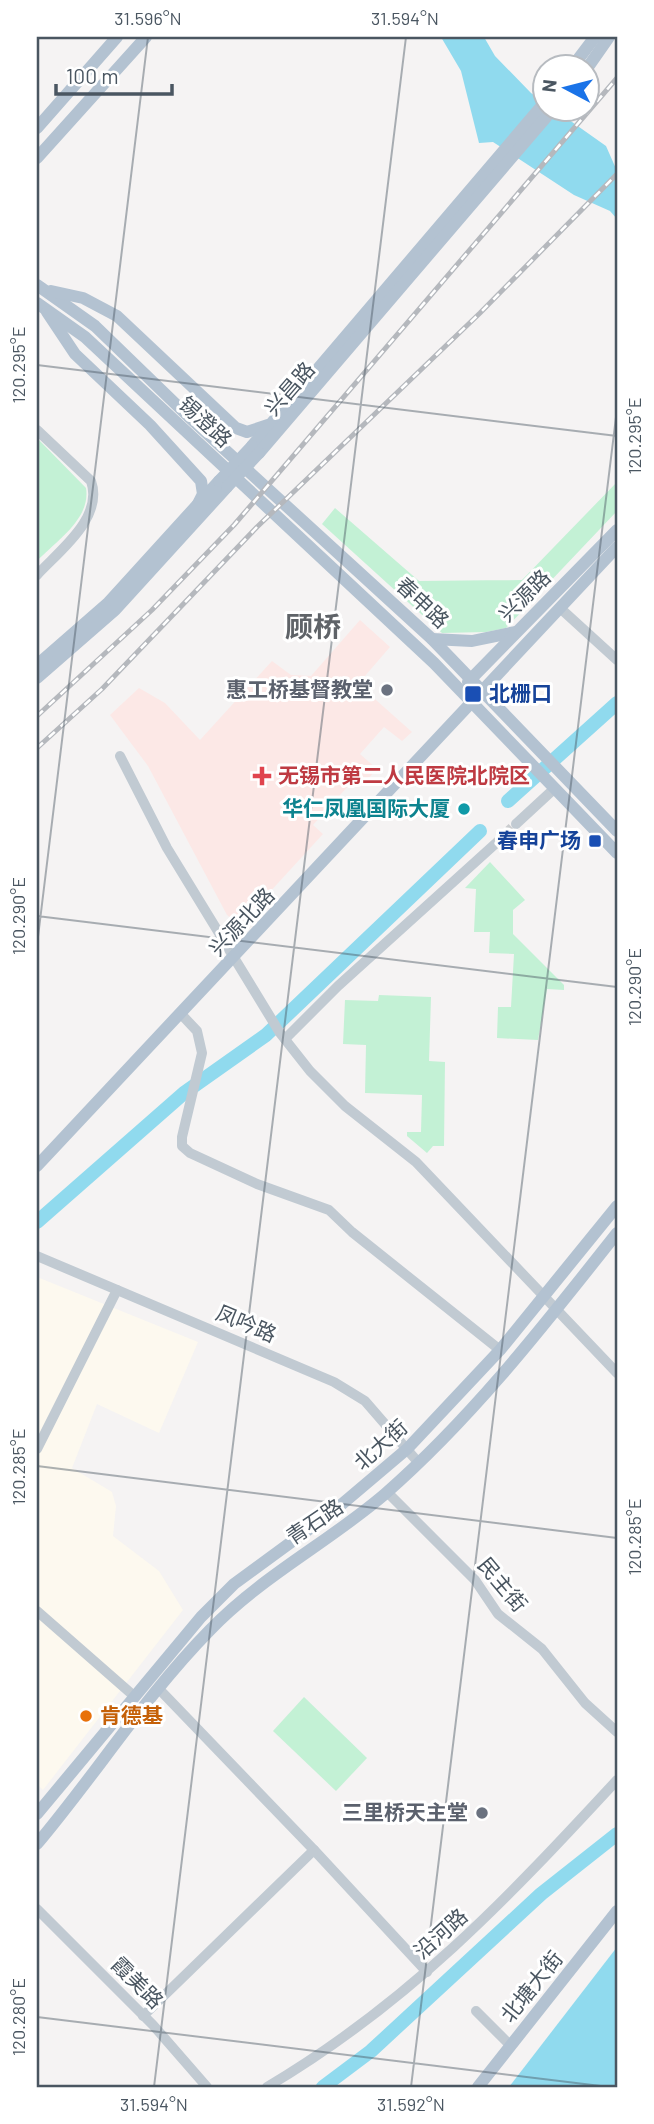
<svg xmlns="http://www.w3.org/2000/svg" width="654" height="2124" font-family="Barlow,'Noto Sans SC',sans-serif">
<rect width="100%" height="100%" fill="#f5f3f3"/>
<polygon fill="#fdf9ef" points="37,1277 198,1342 159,1433 97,1404 72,1468 112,1492 116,1506 113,1536 159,1571 183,1610 43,1790 37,1784"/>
<polygon fill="#fce8e6" points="360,620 390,647 358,684 412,732 402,741 384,727 360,754 377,769 364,783 349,785 313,825 323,834 245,919 232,919 227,915 148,766 110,715 139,688 165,703 200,740 272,661 291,675 311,676"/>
<g fill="#c3f1d5">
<path d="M37 438 86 488C91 519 56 541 37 561Z"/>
<polygon points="617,482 617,511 506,628 486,632 442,633 322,524 335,508 419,581 522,580"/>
<polygon points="490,862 525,900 513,910 513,934 564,985 564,990 547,989 538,1040 497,1038 498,1007 511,1007 514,954 489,953 490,932 474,932 476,889 465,888"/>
<polygon points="379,995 431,997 429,1061 445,1062 444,1146 433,1146 427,1153 407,1136 407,1132 421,1132 422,1095 365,1093 366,1045 343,1044 345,1000 378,1001"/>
<polygon points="304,1697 367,1758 336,1791 273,1731"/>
</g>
<g fill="#90daee">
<polygon points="441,37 484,37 495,56 531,93 606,146 617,171 617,219 610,211 574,195 493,142 479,143 461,71"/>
<polygon points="617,1947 617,2087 509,2087"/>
</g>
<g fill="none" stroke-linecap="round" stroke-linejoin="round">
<g stroke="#90daee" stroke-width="14">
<polyline points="508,801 617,703"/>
<polyline points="37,1222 184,1093 266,1035 480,831"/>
<polyline points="323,2087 371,2051 541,1894 617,1834"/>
</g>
<polyline stroke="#caccce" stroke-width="10" stroke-dasharray="10 5" stroke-linecap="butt" points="494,845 516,824"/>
<g stroke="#c1cad2" stroke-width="10">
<path d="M37 430 91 481C104 518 59 551 37 575"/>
<polyline points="560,608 617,660"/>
<polyline points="120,756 167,848 280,1033 310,1071 345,1106 416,1162 617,1373"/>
<polyline points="516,824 555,788"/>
<polyline points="181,1014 197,1031 202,1053 182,1137 182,1146 190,1153 257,1184 329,1210 352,1232 500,1350"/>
<polyline points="285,1039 338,986 494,845"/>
<polyline points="37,1256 334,1382 365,1401 417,1461"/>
<polyline points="37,1449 117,1290"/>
<polyline points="387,1492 475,1580 498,1614 542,1649 585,1703 617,1732"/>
<polyline points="37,1611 134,1696"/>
<polyline points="314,1850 427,1972"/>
<polyline points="37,1909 153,2025 207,2087"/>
<polyline points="476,2011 510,2045"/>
<polyline points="143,2016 314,1850 159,1689"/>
<path d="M267 2087C409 2003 506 1900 617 1780"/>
</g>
<g stroke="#b3c2d1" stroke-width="12">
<polyline points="573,66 595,37"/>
<polyline points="588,67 609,37"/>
<polyline points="37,128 117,37"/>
<polyline points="37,158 146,37"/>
<polyline points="37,285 95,326 188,416 432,639 617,831"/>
<polyline points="51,291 83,298 117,316 236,428 247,432 268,425"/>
<polyline points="37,303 85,337 434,663 617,853"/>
<polyline points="47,312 75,354 150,425 201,481 203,494 196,508"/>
<polyline points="252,446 546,101"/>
<polyline points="259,453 554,108"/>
<polyline points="432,639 472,641 515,632"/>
<polyline points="37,665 108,603 219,481"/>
<polyline points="37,678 115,610 227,487"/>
<polyline points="468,682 617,530"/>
<polyline points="37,1166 617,547"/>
<polyline points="37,1814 201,1617 234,1584 335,1510 407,1449 500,1350 617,1206"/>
<path d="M37 1844C96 1774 146 1695 210 1630 262 1576 329 1542 385 1494 473 1417 545 1324 617 1233"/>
<polyline points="478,2087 617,1911"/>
</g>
<g stroke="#b5b8bd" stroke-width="5">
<g id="rail">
<polyline points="37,716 152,610 234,525 617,78"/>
<polyline points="37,748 102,689 257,527 480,313 617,174"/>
</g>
</g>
<use href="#rail" stroke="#fff" stroke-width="2.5" stroke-dasharray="8" stroke-linecap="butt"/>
<g stroke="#b3c2d1" stroke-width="12">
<polyline points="219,481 252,446"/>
<polyline points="227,487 259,453"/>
</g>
</g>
<path fill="none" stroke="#4a5661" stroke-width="2" stroke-opacity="0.45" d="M37 365 617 436M37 916 617 987M37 945 148 37M37 1466 617 1538M37 2017 609 2087M154 2087 406 37M411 2087 617 409"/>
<g fill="#6b7280" stroke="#fff" stroke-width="2.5">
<circle cx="387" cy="690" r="7"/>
<circle cx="482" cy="1813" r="7"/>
</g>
<g fill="#1a4fb4" stroke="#fff" stroke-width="2.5">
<rect x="464" y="685" width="18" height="18" rx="3.5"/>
<rect x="588" y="834" width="14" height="14" rx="3.5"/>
</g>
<path fill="#e0444e" stroke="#fff" stroke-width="2.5" d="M258.5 765.5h7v7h7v7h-7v7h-7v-7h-7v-7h7z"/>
<circle fill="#0f9aa8" stroke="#fff" stroke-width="2.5" cx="464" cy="809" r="7"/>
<circle fill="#e8710a" stroke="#fff" stroke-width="2.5" cx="86" cy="1716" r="7"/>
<g text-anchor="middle" stroke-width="6" stroke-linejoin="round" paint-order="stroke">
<g font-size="21" fill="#4a5661" stroke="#fff">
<text transform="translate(290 389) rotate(-49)" y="7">兴昌路</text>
<text transform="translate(205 422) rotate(43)" y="7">锡澄路</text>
<text transform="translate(525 596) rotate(-45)" y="7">兴源路</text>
<text transform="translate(422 603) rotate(43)" y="7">春申路</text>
<text transform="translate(242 922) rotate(-47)" y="7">兴源北路</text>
<text transform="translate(246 1324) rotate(23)" y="7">凤吟路</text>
<text transform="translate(381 1445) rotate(-42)" y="7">北大街</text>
<text transform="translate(315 1522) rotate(-34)" y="7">青石路</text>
<text transform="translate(502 1585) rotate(50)" y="7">民主街</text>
<text transform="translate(441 1934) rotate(-42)" y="7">沿河路</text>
<text transform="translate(137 1983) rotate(45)" y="7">霞美路</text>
<text transform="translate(532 1987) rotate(-51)" y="7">北塘大街</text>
</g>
<g font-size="21" font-weight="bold" fill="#5b616d" stroke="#fff" text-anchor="end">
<text x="373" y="697">惠工桥基督教堂</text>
<text x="468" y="1820">三里桥天主堂</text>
</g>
<g font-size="21" font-weight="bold" fill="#164399" stroke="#fff" text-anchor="start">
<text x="489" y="701">北栅口</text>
<text x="581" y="848" text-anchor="end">春申广场</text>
</g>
<g font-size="21" font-weight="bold" fill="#be3a42" stroke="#fff" text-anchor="start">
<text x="278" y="783">无锡市第二人民医院北院区</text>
</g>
<g font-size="21" font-weight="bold" fill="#0d838f" stroke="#fff" text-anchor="end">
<text x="450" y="816">华仁凤凰国际大厦</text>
</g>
<g font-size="21" font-weight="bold" fill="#c56008" stroke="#fff" text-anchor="start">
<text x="100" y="1723">肯德基</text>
</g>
<g font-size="28" font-weight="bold" fill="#5f6368" stroke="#fff">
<text x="313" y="637">顾桥</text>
</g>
</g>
<rect width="654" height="2124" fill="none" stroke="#ffffff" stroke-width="77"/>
<g transform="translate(566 88) rotate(277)"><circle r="33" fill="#ffffff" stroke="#b7bbc0" stroke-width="2"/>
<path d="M0-5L12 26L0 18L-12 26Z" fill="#1a73e8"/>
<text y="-10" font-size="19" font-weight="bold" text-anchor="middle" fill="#4a5661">N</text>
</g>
<path d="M56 84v10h116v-10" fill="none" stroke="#4a5661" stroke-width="3.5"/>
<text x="66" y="84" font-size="21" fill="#4a5661" stroke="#ffffff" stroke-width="5" paint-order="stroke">100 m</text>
<rect x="38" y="38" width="578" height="2048" fill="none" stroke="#4a5661" stroke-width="2.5"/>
<g font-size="18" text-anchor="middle" fill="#4a5661">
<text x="148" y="25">31.596°N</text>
<text x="405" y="25">31.594°N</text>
<text transform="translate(19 365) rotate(-90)" y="6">120.295°E</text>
<text transform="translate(635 436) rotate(-90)" y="6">120.295°E</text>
<text transform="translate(19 916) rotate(-90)" y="6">120.290°E</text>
<text transform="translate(635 987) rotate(-90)" y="6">120.290°E</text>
<text transform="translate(19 1467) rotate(-90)" y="6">120.285°E</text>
<text transform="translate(635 1537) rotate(-90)" y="6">120.285°E</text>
<text transform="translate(19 2017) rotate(-90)" y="6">120.280°E</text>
<text x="154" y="2111">31.594°N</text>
<text x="411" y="2111">31.592°N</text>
</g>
</svg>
